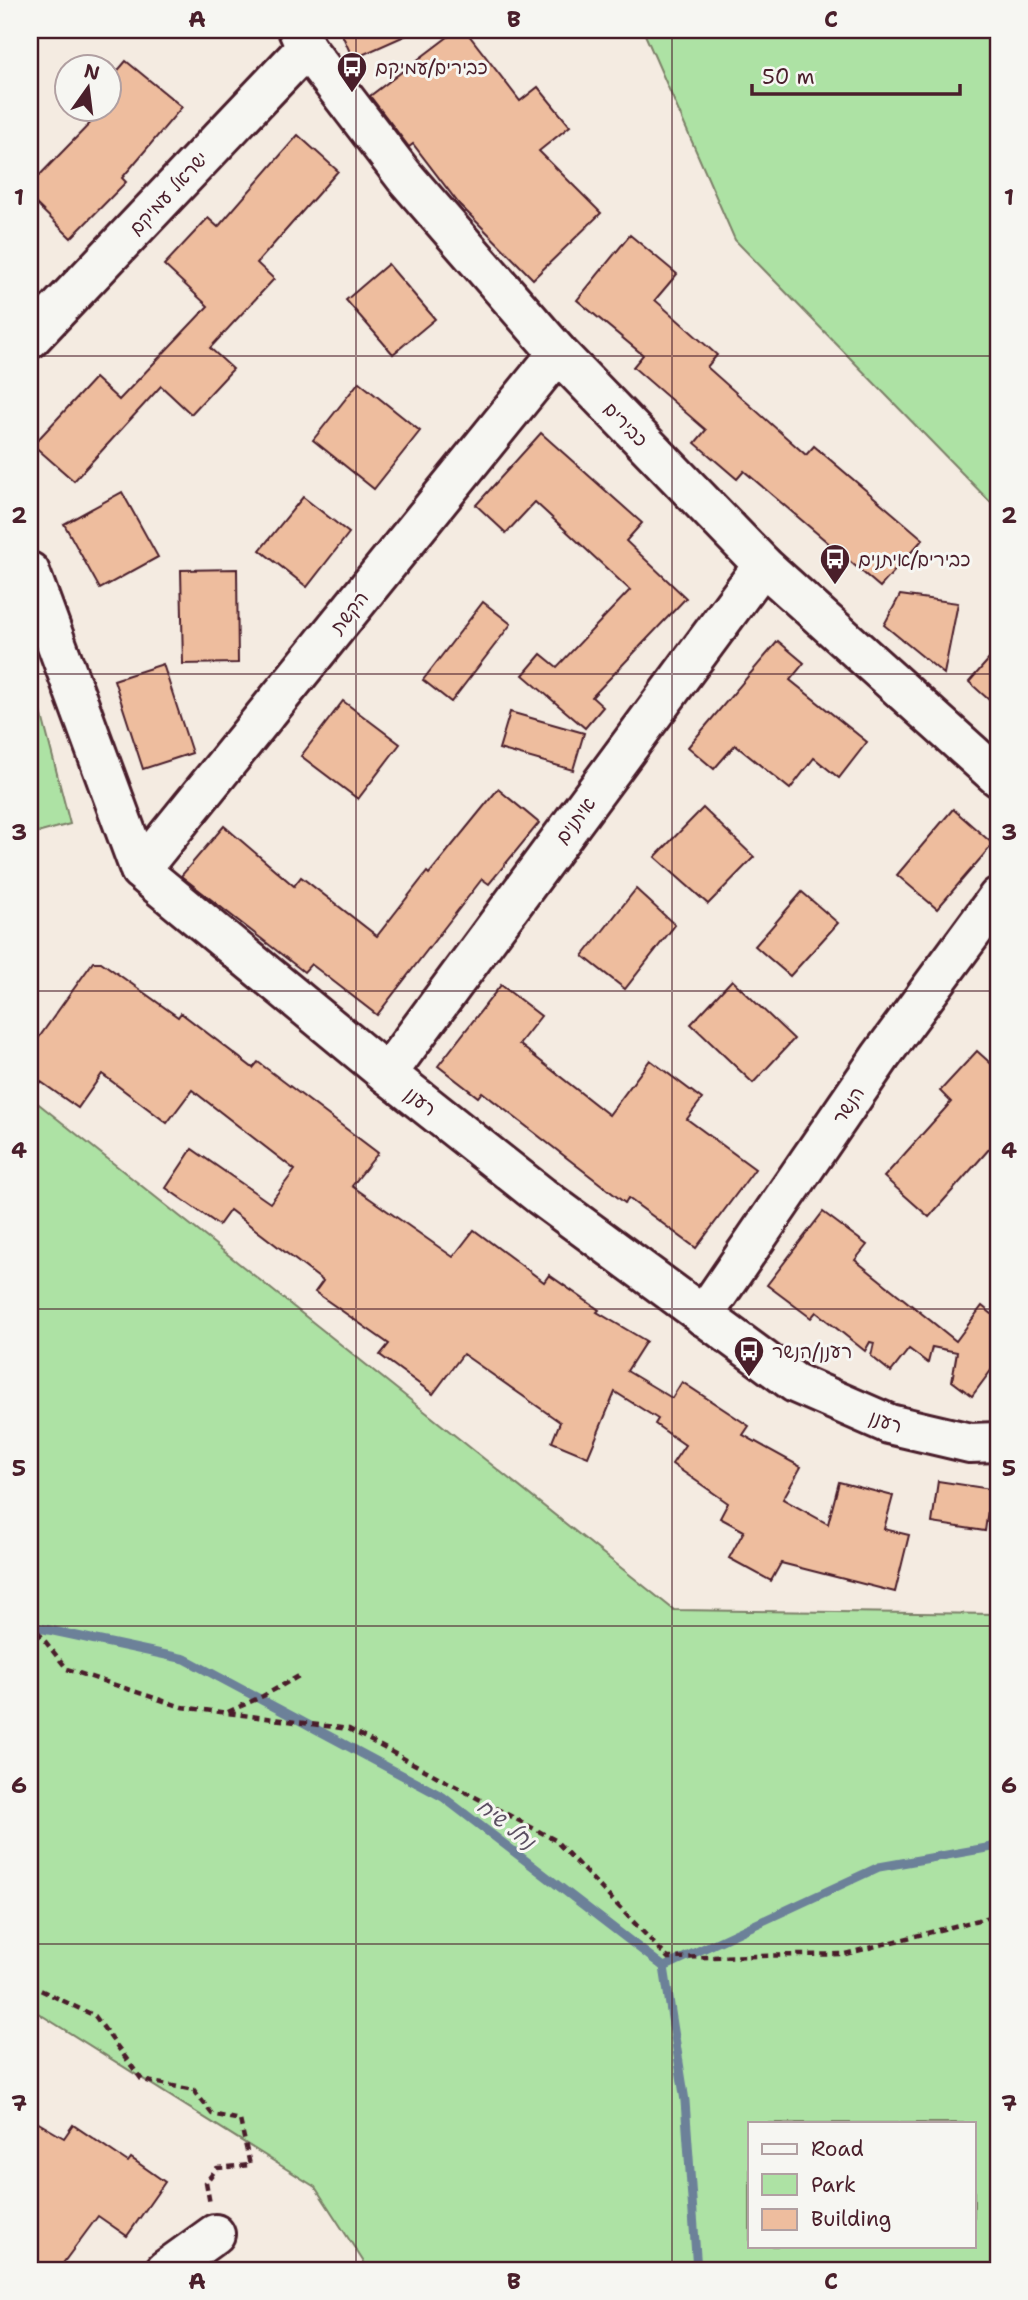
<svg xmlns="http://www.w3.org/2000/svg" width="1028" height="2300" font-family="'Shantell Sans','Playpen Sans Hebrew',sans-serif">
<rect width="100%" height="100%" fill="#f4ebe1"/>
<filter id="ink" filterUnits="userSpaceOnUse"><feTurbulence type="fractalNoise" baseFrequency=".0143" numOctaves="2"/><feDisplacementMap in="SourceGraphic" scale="14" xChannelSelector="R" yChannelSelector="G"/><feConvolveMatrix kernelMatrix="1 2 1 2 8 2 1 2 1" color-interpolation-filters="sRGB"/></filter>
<g filter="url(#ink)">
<g fill="#ade2a4" stroke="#7c8068" stroke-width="2" fill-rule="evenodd">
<polygon points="643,30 998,30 998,510 735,240"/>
<polygon points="30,669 70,824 30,835"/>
<path d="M30 1097 674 1610 998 1614V2270H369L315 2187 30 2008ZM974 2123V2246H750V2123Z"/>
</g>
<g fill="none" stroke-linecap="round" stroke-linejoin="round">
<g stroke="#6c8199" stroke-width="9">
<polyline points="992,30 998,42"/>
<polyline points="30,1626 185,1659 443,1797 664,1967 685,2101 697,2270"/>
<polyline points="664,1967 879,1867 998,1846"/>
</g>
</g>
<g fill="#eebd9e" stroke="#4a1f2b" stroke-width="2">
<polygon points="340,30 418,30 353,59"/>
<polygon points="457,30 465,30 520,101 538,87 570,126 539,151 601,213 533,279 459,204 413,144 409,147 370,96"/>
<polygon points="126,61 182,107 122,178 126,182 71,238 30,198 30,185 105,108 108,108 108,82"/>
<polygon points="298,135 338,171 257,263 274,279 210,348 233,369 191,414 161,386 74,481 33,445 95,378 119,400 208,306 164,265 208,218 218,227"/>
<polygon points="630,235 677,274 655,300 717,355 707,367 806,455 814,446 923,539 880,587 744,471 737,479 695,443 706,430 633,367 643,355 577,300"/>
<polygon points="388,264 435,319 393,354 346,300"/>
<polygon points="359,382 420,431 374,489 313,440"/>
<polygon points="541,433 642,523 626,541 686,598 592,697 603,707 585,728 523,675 541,654 557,667 630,590 535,502 506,533 476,505"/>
<polygon points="122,492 158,557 100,589 64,524"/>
<polygon points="303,497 349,533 307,587 260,550"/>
<polygon points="237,569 238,663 183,664 181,570"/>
<polygon points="900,595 958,603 944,674 884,625"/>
<polygon points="483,602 511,624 451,702 423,680"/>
<polygon points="778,641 804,663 790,680 867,742 839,778 814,758 790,789 735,745 714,769 688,747"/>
<polygon points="998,649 998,708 969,682"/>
<polygon points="163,664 192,753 143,769 114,680"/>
<polygon points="343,701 400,744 358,799 301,756"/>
<polygon points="510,712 584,733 573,770 499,749"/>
<polygon points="498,789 539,823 489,884 482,879 377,1015 311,964 304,972 181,876 224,826 294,886 301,877 377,936 427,872 429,874"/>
<polygon points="703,808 754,857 708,904 655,857"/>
<polygon points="953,809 993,844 937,909 897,875"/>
<polygon points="636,889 675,925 625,989 583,956"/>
<polygon points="802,892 838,923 790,976 755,946"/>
<polygon points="93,962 101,962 178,1017 181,1013 253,1068 258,1062 378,1153 352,1186 453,1257 474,1230 544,1282 549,1275 599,1310 597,1312 646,1341 627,1371 672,1398 682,1382 749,1426 743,1435 801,1467 783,1499 828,1524 839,1482 893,1496 884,1529 909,1535 895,1592 781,1563 771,1581 729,1558 744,1531 720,1518 728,1503 672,1464 685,1445 655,1424 658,1419 615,1392 588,1457 552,1442 560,1422 463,1354 433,1394 380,1355 389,1344 315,1292 323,1281 230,1210 219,1225 166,1188 192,1149 270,1203 295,1170 192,1090 167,1123 102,1074 78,1108 30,1074 30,1050"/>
<polygon points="732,980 794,1039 753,1083 691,1024"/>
<polygon points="501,985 541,1016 519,1044 609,1115 650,1060 702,1099 687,1119 755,1169 696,1248 628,1198 625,1203 482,1092 478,1097 438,1066"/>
<polygon points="977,1051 998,1070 998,1139 929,1217 884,1177 951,1102 940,1091"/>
<polygon points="823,1212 867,1245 855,1260 956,1341 982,1306 998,1319 998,1361 972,1396 952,1381 957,1352 932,1347 928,1363 909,1349 891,1372 871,1356 874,1343 870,1342 865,1351 816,1312 811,1318 767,1285"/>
<polygon points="938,1481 991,1489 985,1531 932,1523"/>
<polygon points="30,2118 64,2138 73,2125 128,2162 131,2158 165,2182 127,2236 98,2216 58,2270 30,2270"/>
</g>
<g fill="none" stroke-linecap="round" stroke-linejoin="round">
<g stroke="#4a1f2b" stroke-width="44">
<g id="minor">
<polyline points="298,30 306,48 404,176 558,353 763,565 998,777"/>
<polyline points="30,339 306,48"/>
<polyline points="30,572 140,870 387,1074 541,1196 795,1383 889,1424 970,1443 998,1442"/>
<polyline points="140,870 558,353"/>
<polyline points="387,1074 763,565"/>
<polyline points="703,1316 881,1056 998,897"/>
<polyline points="165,2270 215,2234"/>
</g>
</g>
<g stroke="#4a1f2b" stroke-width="4.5" stroke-dasharray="7 5" stroke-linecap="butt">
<polyline points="30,1622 67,1669 182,1707 349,1729 555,1840 668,1958 845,1954 998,1915"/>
<polyline points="228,1712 263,1696 299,1676"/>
<polyline points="30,1985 95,2016 142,2080 194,2090 212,2114 240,2120 250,2165 217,2168 206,2182 210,2204"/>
</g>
<use href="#minor" stroke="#f6f6f2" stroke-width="38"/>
</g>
</g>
<path fill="none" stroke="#4a1f2b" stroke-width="2" stroke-opacity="0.55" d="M356 30V2270M672 30V2270M30 356H998M30 674H998M30 991H998M30 1309H998M30 1626H998M30 1944H998"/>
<defs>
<g id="bus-pin" transform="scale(1.575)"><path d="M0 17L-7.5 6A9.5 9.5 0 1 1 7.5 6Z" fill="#4a1f2b" stroke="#f6f6f2"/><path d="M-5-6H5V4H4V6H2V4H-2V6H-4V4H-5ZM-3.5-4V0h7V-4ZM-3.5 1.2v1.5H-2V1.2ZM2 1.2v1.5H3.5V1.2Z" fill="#fff"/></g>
</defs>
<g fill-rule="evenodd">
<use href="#bus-pin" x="352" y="67"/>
<use href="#bus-pin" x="835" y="559"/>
<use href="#bus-pin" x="749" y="1351"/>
</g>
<g text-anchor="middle" stroke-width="6" stroke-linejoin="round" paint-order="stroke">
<g font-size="19" fill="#4a1f2b" stroke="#f6f6f2" text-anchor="start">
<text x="375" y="74">כבירים/עמיקם</text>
<text x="858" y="566">כבירים/איתנים</text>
<text x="772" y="1358">רענן/הנשר</text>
</g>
<g font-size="19" fill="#4a1f2b" stroke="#f6f6f2">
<text transform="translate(168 193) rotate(-47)" y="7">ישראל עמיקם</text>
<text transform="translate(626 424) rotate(46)" y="7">כבירים</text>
<text transform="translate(349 612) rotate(-51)" y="7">הקשת</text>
<text transform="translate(575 820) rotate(-53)" y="7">איתנים</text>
<text transform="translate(421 1101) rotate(38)" y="7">רענן</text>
<text transform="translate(848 1105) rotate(-56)" y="7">הנשר</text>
<text transform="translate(886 1421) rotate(19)" y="7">רענן</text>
</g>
<g font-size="21" font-style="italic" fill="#5b5062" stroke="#f6f6f2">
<text transform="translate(506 1824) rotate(38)" y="7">נחל שיח</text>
</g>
</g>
<rect width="1028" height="2300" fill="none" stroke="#f6f6f2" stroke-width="77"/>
<rect x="748" y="2122" width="228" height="126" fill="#f6f6f2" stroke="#b1a0a2" stroke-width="2"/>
<rect x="762" y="2144" width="35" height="10" fill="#f6f6f2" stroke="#b1a0a2" stroke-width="2"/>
<text x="811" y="2156" font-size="21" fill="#4a1f2b">Road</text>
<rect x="762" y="2174" width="35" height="21" fill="#ade2a4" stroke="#b1a0a2" stroke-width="2"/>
<text x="811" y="2192" font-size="21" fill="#4a1f2b">Park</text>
<rect x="762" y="2209" width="35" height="21" fill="#eebd9e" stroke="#b1a0a2" stroke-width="2"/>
<text x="811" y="2226" font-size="21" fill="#4a1f2b">Building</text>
<g transform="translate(88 88) rotate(14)"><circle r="33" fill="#f6f6f2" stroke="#b1a0a2" stroke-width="2"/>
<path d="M0-5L12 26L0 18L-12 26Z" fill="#4a1f2b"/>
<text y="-10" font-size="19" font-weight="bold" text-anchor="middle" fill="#4a1f2b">N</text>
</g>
<path d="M752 84v10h208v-10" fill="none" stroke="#4a1f2b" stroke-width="3.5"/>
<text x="762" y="84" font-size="21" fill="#4a1f2b" stroke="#f6f6f2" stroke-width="5" paint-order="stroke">50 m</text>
<rect x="38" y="38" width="952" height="2224" fill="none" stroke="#4a1f2b" stroke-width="2.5"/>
<g font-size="23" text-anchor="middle" font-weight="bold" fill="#4a1f2b">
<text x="197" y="27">A</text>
<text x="514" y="27">B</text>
<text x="831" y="27">C</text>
<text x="19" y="205">1</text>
<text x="1009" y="205">1</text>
<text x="19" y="523">2</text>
<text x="1009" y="523">2</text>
<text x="19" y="840">3</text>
<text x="1009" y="840">3</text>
<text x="19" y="1158">4</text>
<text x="1009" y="1158">4</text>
<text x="19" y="1476">5</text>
<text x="1009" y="1476">5</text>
<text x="19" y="1793">6</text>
<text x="1009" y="1793">6</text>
<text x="19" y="2111">7</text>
<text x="1009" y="2111">7</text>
<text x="197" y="2289">A</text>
<text x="514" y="2289">B</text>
<text x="831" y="2289">C</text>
</g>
</svg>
